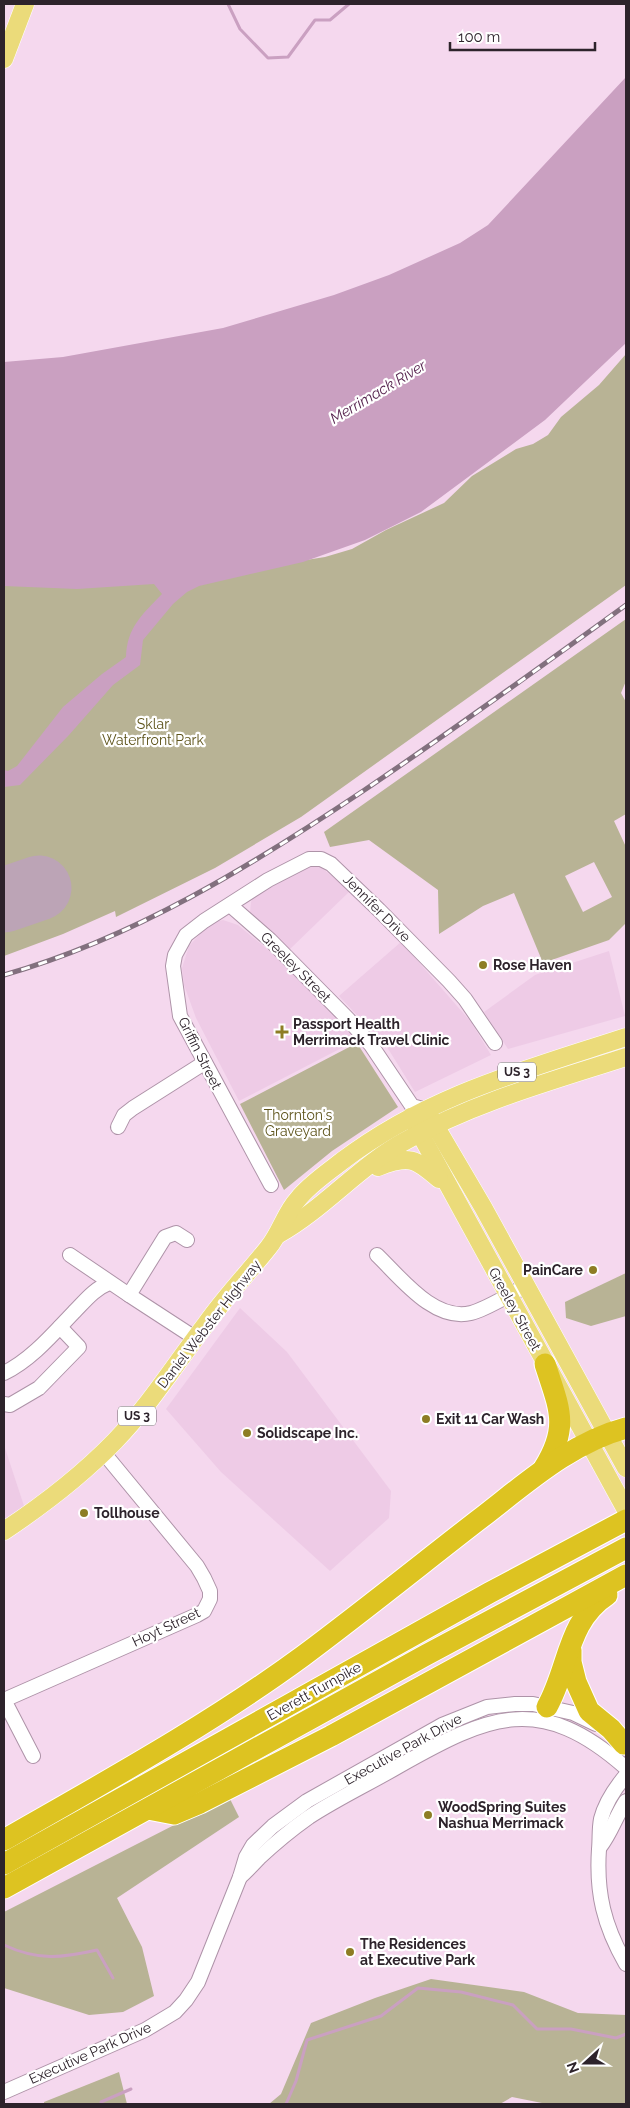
<svg xmlns="http://www.w3.org/2000/svg" width="630" height="2108" font-family="Raleway,sans-serif">
<rect width="100%" height="100%" fill="#f5d8ee"/>
<g fill="#eecbe6">
<polygon points="312,865 322,868 350,891 289,950 250,912 251,902 255,893"/>
<polygon points="223,920 238,925 290,968 343,1022 357,1040 239,1101 196,1018 184,985 182,968 189,946 210,923"/>
<polygon points="401,942 471,1022 491,1055 415,1092 387,1047 339,996"/>
<polygon points="609,951 625,1016 508,1049 484,1012 535,975"/>
<polygon points="240,1308 287,1352 391,1491 389,1518 330,1571 221,1472 166,1409"/>
<polygon points="4,1445 24,1506 4,1519"/>
</g>
<g fill="#b8b395" fill-rule="evenodd">
<polygon points="626,354 626,585 301,817 215,868 116,917 115,911 63,934 4,956 4,577 155,584 325,557 352,549 386,530 444,503 472,476 516,449 533,444 548,435 561,417 599,385"/>
<path d="M626 619V681L621 693 626 702V814L614 821 626 847V923L609 940 543 963 514 893 483 906 439 934 438 890 369 840 330 847 324 832ZM594 862 612 897 583 912 565 876Z"/>
<polygon points="357,1043 398,1107 332,1151 284,1190 240,1104"/>
<polygon points="626,1273 626,1316 591,1326 566,1318 565,1302"/>
<polygon points="229,1797 239,1817 117,1898 142,1947 154,1996 123,2012 89,2015 4,1988 4,1912"/>
<polygon points="431,1979 524,1992 578,2013 626,2015 626,2104 547,2104 512,2097 500,2104 269,2104 281,2094 311,2023 375,1998"/>
<polygon points="119,2072 127,2104 44,2104 44,2102"/>
</g>
<path fill="#caa0c1" d="M626 77V343L545 420 421 512 365 540 303 562 199 586 187 592 173 604 143 640 140 665 113 685 69 735 20 785 4 787V770L8 771 17 766 63 707 102 674 126 657C127 627 142 615 162 594L154 584 77 589 4 586V362L63 357 223 328 334 295 389 275 460 243 488 225Z"/>
<g fill="none" stroke-linecap="round" stroke-linejoin="round">
<g stroke="#caa0c1" stroke-width="3">
<polyline points="228,4 240,29 268,58 288,57 315,20 330,20 349,4"/>
<path d="M4 1945C38 1961 62 1958 97 1950L113 1978"/>
<polyline points="101,2104 101,2102 131,2089"/>
<polyline points="286,2104 296,2081 307,2040 381,2016 418,1988 461,1992 513,2005 537,2029 571,2029 616,2038 626,2034"/>
</g>
<polyline stroke="#bca4b6" stroke-width="65" points="4,900 39,888"/>
<g stroke="#ae93a8" stroke-width="16">
<g id="minor">
<polyline points="230,905 270,940 348,1019 371,1045 412,1106 426,1110"/>
<polyline points="118,1127 124,1115 133,1108 204,1063"/>
<polyline points="271,1185 180,1016 173,966 175,955 186,935 204,921 268,880 309,859 321,859 331,864 379,910 449,981 465,999 495,1043"/>
<polyline points="187,1240 176,1233 165,1237 129,1295 195,1338"/>
<polyline points="70,1255 129,1295"/>
<path d="M377 1255C401 1278 434 1322 471 1313 487 1309 510 1294 526 1286"/>
<path d="M4 1373C31 1360 53 1334 74 1312 85 1301 94 1289 109 1283"/>
<polyline points="4,1404 10,1405 39,1388 79,1347 60,1327"/>
<polyline points="4,1700 197,1615 204,1611 210,1599 210,1591 204,1578 197,1566 103,1452"/>
<polyline points="4,1700 33,1756"/>
<path d="M626 1775C616 1787 605 1803 601 1819 599 1829 600 1839 599 1849 596 1893 604 1926 626 1964"/>
<path d="M600 1847C611 1833 616 1816 626 1801"/>
<path d="M240 1877C247 1871 253 1864 259 1858 275 1843 292 1829 309 1817 338 1798 370 1783 399 1766 489 1715 540 1692 626 1768"/>
<polyline points="4,2092 145,2030 175,2012 186,2000 198,1982 240,1877 246,1857 253,1845 273,1826 307,1801 442,1725 487,1707 515,1704 533,1704 573,1713 596,1724"/>
</g>
</g>
<g stroke="#fff" stroke-width="19">
<g id="major">
<polyline points="4,59 25,4"/>
<polyline points="426,1110 483,1207 626,1468"/>
<polyline points="411,1117 626,1510"/>
<path d="M378 1167C409 1155 415 1158 439 1179"/>
<path d="M279 1234C325 1208 360 1165 407 1140 475 1102 552 1081 626 1057"/>
<path d="M4 1531C43 1505 82 1475 115 1441 150 1405 176 1363 206 1324 225 1297 248 1273 268 1248 281 1232 285 1213 298 1199 310 1184 327 1173 342 1161 429 1095 525 1070 626 1037"/>
</g>
</g>
<g stroke="#fff" stroke-width="23">
<g id="highway">
<path d="M544 1468C570 1426 559 1408 545 1364"/>
<polyline points="571,1650 571,1662 576,1682 589,1711 611,1729 624,1744"/>
<path d="M547 1707C569 1668 567 1621 607 1595"/>
<polyline points="148,1809 174,1814 200,1803 331,1736 626,1575"/>
<path d="M4 1840C105 1782 209 1725 303 1656 362 1612 419 1566 477 1521 523 1486 569 1443 626 1428"/>
<polyline points="4,1864 489,1593 626,1520"/>
<polyline points="4,1888 426,1655 626,1548"/>
</g>
</g>
<use href="#minor" stroke="#fff" stroke-width="14"/>
<use href="#major" stroke="#ebdb7a" stroke-width="18"/>
<use href="#highway" stroke="#ddc321" stroke-width="21"/>
<g stroke="#82707e" stroke-width="5">
<path id="rail" d="M4 975C134 938 251 866 363 791 452 731 539 668 626 605"/>
</g>
<use href="#rail" stroke="#fff" stroke-width="3" stroke-dasharray="9" stroke-linecap="butt"/>
</g>
<g fill="#8d7d24" stroke="#fff" stroke-width="2">
<circle cx="483" cy="965" r="5"/>
<path d="M279.5 1024.5h5v5h5v5h-5v5h-5v-5h-5v-5h5z"/>
<circle cx="593" cy="1270" r="5"/>
<circle cx="426" cy="1419" r="5"/>
<circle cx="247" cy="1433" r="5"/>
<circle cx="84" cy="1513" r="5"/>
<circle cx="428" cy="1815" r="5"/>
<circle cx="350" cy="1952" r="5"/>
</g>
<g text-anchor="middle" stroke-width="4.5" stroke-linejoin="round" paint-order="stroke">
<g fill="#fff" stroke="#6c656b" stroke-width="1">
<rect x="498" y="1062.5" width="38" height="19" rx="4"/>
<rect x="118" y="1406.5" width="38" height="19" rx="4"/>
</g>
<g font-size="12" font-weight="bold" fill="#2d232b">
<text x="517" y="1076">US 3</text>
<text x="137" y="1420">US 3</text>
</g>
<g font-size="14" fill="#5e541b" stroke="#fff">
<text x="153" y="729">Sklar<tspan x="153" dy="16">Waterfront Park</tspan></text>
<text x="298" y="1120">Thornton's<tspan x="298" dy="16">Graveyard</tspan></text>
</g>
<g font-size="14" fill="#2d232b" stroke="#fff">
<text transform="translate(377 908) rotate(45)" y="5">Jennifer Drive</text>
<text transform="translate(296 967) rotate(45)" y="5">Greeley Street</text>
<text transform="translate(200 1053) rotate(63)" y="5">Griffin Street</text>
<text transform="translate(515 1309) rotate(61)" y="5">Greeley Street</text>
<text transform="translate(209 1324) rotate(-52)" y="5">Daniel Webster Highway</text>
<text transform="translate(166 1627) rotate(-25)" y="5">Hoyt Street</text>
<text transform="translate(314 1691) rotate(-29)" y="5">Everett Turnpike</text>
<text transform="translate(403 1749) rotate(-29)" y="5">Executive Park Drive</text>
<text transform="translate(90 2053) rotate(-24)" y="5">Executive Park Drive</text>
</g>
<g font-size="14" font-weight="bold" fill="#2d232b" stroke="#fff" text-anchor="start">
<text x="493" y="970">Rose Haven</text>
<text x="293" y="1029">Passport Health<tspan x="293" dy="16">Merrimack Travel Clinic</tspan></text>
<text x="583" y="1275" text-anchor="end">PainCare</text>
<text x="436" y="1424">Exit 11 Car Wash</text>
<text x="257" y="1438">Solidscape Inc.</text>
<text x="94" y="1518">Tollhouse</text>
<text x="438" y="1812">WoodSpring Suites<tspan x="438" dy="16">Nashua Merrimack</tspan></text>
<text x="360" y="1949">The Residences<tspan x="360" dy="16">at Executive Park</tspan></text>
</g>
<g font-size="15" font-style="italic" fill="#56234e" stroke="#fff">
<text transform="translate(378 392) rotate(-31)" y="5">Merrimack River</text>
</g>
</g>
<rect width="630" height="2108" fill="none" stroke="#2d232b" stroke-width="10"/>
<g transform="translate(585 2063) rotate(249)" stroke="#ffffff" stroke-width="4" paint-order="stroke">
<path d="M0-4L9 19L0 12L-9 19Z" fill="#2d232b"/>
<text y="-8" font-size="14" font-weight="bold" text-anchor="middle" fill="#2d232b">N</text>
</g>
<path d="M450 42v8h145v-8" fill="none" stroke="#2d232b" stroke-width="2.5"/>
<text x="458" y="42" font-size="15" fill="#2d232b" stroke="#ffffff" stroke-width="4" paint-order="stroke">100 m</text>
</svg>
